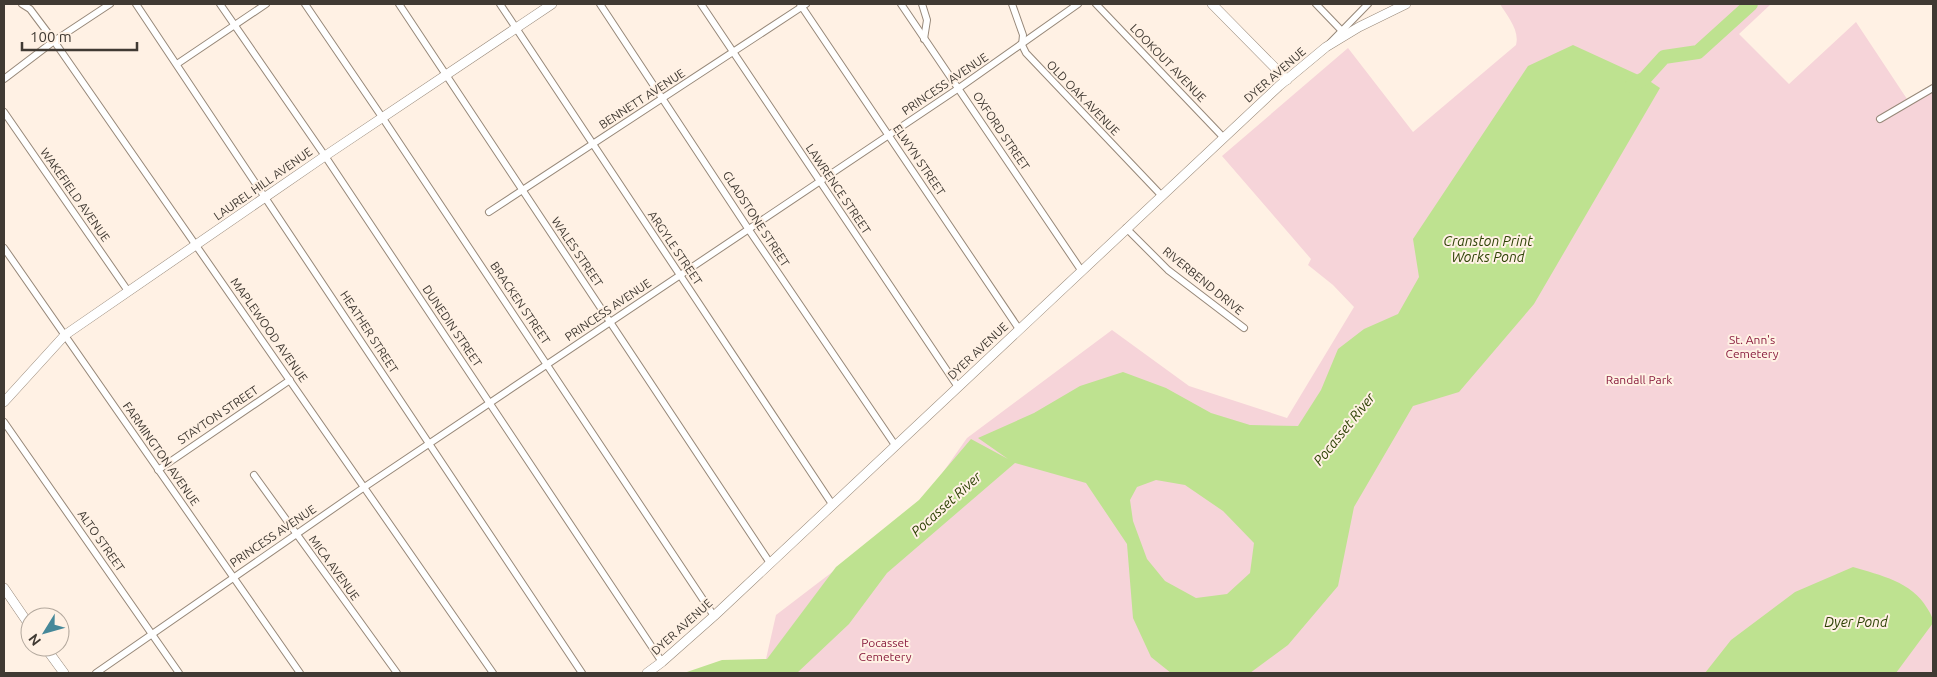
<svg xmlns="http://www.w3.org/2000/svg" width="1937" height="677" font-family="Ubuntu,sans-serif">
<rect width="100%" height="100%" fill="#fff1e4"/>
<path fill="#f6d4d9" d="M1500 4H1771L1739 34 1789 84 1856 22 1909 102 1933 88V673H689L766 659 776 615 920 505 967 438 1112 330 1189 386 1287 418 1354 307 1333 285 1308 265 1311 259 1222 156 1348 48 1413 132 1516 45C1520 30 1507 16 1500 4Z"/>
<g fill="#bee290" fill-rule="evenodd">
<path d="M1573 45 1645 78 1660 88 1534 304 1459 392 1413 406 1354 507 1338 586 1288 645 1250 673H1171L1151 657 1133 618 1127 544 1086 483 1015 463 887 573 849 624 797 673H684L722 660 767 659 836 567 919 500 971 439 1008 459 978 438 1034 413 1080 386 1123 372 1166 388 1211 413 1250 425 1298 426 1321 390 1338 349 1364 329 1398 314 1419 277 1413 239 1528 66ZM1156 480 1185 485 1223 511 1254 543 1250 573 1227 594 1196 598 1165 581 1147 559 1133 521 1130 500 1137 487Z"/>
<path d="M1853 567C1880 575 1912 582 1927 608 1930 613 1933 617 1933 623L1896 673H1705L1731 640 1795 592Z"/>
</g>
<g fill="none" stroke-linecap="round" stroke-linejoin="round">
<polyline stroke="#bee290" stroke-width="14" points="1631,86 1645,78 1664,57 1698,52 1751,4"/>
<g stroke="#978879" stroke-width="8">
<g id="street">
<polyline points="22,4 30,9 54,41 493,673"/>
<polyline points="136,4 582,673"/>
<polyline points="220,4 325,156 662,662"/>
<polyline points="305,4 382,117 714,616"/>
<polyline points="399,4 770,563"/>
<polyline points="500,4 832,504"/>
<polyline points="600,4 749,230 895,445"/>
<polyline points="701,4 958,387"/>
<polyline points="800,4 1019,329"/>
<polyline points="901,4 1081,270"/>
<polyline points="922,4 927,20 924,39"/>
<polyline points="1012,4 1023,35 1022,45 1026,53 1161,195"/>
<polyline points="1096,4 1223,137"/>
<polyline points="1316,4 1341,30"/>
<polyline points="1330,43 1368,4"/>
<polyline points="177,64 266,4"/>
<polyline points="4,79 54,41 110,4"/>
<polyline points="4,112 128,291"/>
<polyline points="1880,119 1933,88"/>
<polyline points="489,212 806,4"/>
<polyline points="1126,228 1168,270 1244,328"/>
<polyline points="4,248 300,673"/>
<polyline points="4,422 179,673"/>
<polyline points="158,470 290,380"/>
<polyline points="254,475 397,673"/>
<polyline points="96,673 363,488 959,88 1078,4"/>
</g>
</g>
<g stroke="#978879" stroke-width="10">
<g id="secondary">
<polyline points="1212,4 1287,80"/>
<polyline points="4,402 65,335 325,156 552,4"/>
<polyline points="4,588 30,626"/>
<polyline points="45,647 64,673"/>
<polyline points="647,673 662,662 714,616 1279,86 1326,47 1359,27 1406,4"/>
</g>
</g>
<use href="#street" stroke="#fff" stroke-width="6"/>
<use href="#secondary" stroke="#fff" stroke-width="9"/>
</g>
<g text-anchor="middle" stroke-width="4" stroke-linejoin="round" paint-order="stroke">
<g font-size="12" fill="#403a33" stroke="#fff1e4">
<text transform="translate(1168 63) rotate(46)" y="4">LOOKOUT AVENUE</text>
<text transform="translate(1275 75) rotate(-41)" y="4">DYER AVENUE</text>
<text transform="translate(945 84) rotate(-34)" y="4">PRINCESS AVENUE</text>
<text transform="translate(1083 98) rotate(46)" y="4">OLD OAK AVENUE</text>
<text transform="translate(642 99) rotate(-33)" y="4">BENNETT AVENUE</text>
<text transform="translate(1001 131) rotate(56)" y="4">OXFORD STREET</text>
<text transform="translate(919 160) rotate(56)" y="4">ELWYN STREET</text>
<text transform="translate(263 184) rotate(-35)" y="4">LAUREL HILL AVENUE</text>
<text transform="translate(838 189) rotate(56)" y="4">LAWRENCE STREET</text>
<text transform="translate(75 195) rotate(55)" y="4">WAKEFIELD AVENUE</text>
<text transform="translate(756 219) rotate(57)" y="4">GLADSTONE STREET</text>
<text transform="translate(675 248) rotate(56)" y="4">ARGYLE STREET</text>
<text transform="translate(577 252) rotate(56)" y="4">WALES STREET</text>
<text transform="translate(1203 281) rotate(39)" y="4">RIVERBEND DRIVE</text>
<text transform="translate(520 303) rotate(56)" y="4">BRACKEN STREET</text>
<text transform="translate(608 310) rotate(-34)" y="4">PRINCESS AVENUE</text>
<text transform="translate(452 326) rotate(56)" y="4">DUNEDIN STREET</text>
<text transform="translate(269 330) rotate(55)" y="4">MAPLEWOOD AVENUE</text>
<text transform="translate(369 332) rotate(57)" y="4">HEATHER STREET</text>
<text transform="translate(978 351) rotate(-43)" y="4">DYER AVENUE</text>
<text transform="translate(218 415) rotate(-34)" y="4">STAYTON STREET</text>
<text transform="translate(161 454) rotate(55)" y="4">FARMINGTON AVENUE</text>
<text transform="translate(273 536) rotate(-34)" y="4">PRINCESS AVENUE</text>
<text transform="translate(101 541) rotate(55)" y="4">ALTO STREET</text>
<text transform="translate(334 568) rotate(54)" y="4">MICA AVENUE</text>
<text transform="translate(682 627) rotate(-42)" y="4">DYER AVENUE</text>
</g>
<g font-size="12" fill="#8a1e3f" stroke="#fff1e4">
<text x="1752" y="344">St. Ann's<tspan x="1752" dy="14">Cemetery</tspan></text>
<text x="1639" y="384">Randall Park</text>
<text x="885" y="647">Pocasset<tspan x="885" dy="14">Cemetery</tspan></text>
</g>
<g font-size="14" font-style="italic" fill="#2e4205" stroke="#fff1e4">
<text x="1488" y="246">Cranston Print<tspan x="1488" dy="16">Works Pond</tspan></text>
<text transform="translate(1344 429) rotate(-51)" y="5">Pocasset River</text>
<text transform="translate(946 504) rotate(-42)" y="5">Pocasset River</text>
<text x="1856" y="627">Dyer Pond</text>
</g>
</g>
<rect width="1937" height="677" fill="none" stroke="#403a33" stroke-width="10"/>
<g transform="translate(45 632) rotate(233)"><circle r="24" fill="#fff1e4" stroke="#b3a89d"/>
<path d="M0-4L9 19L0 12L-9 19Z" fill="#468899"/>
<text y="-8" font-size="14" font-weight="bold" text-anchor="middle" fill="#403a33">N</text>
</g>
<path d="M22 42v8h115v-8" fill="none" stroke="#403a33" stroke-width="2.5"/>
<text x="30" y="42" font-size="15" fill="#403a33" stroke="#fff1e4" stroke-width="4" paint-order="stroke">100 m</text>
</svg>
